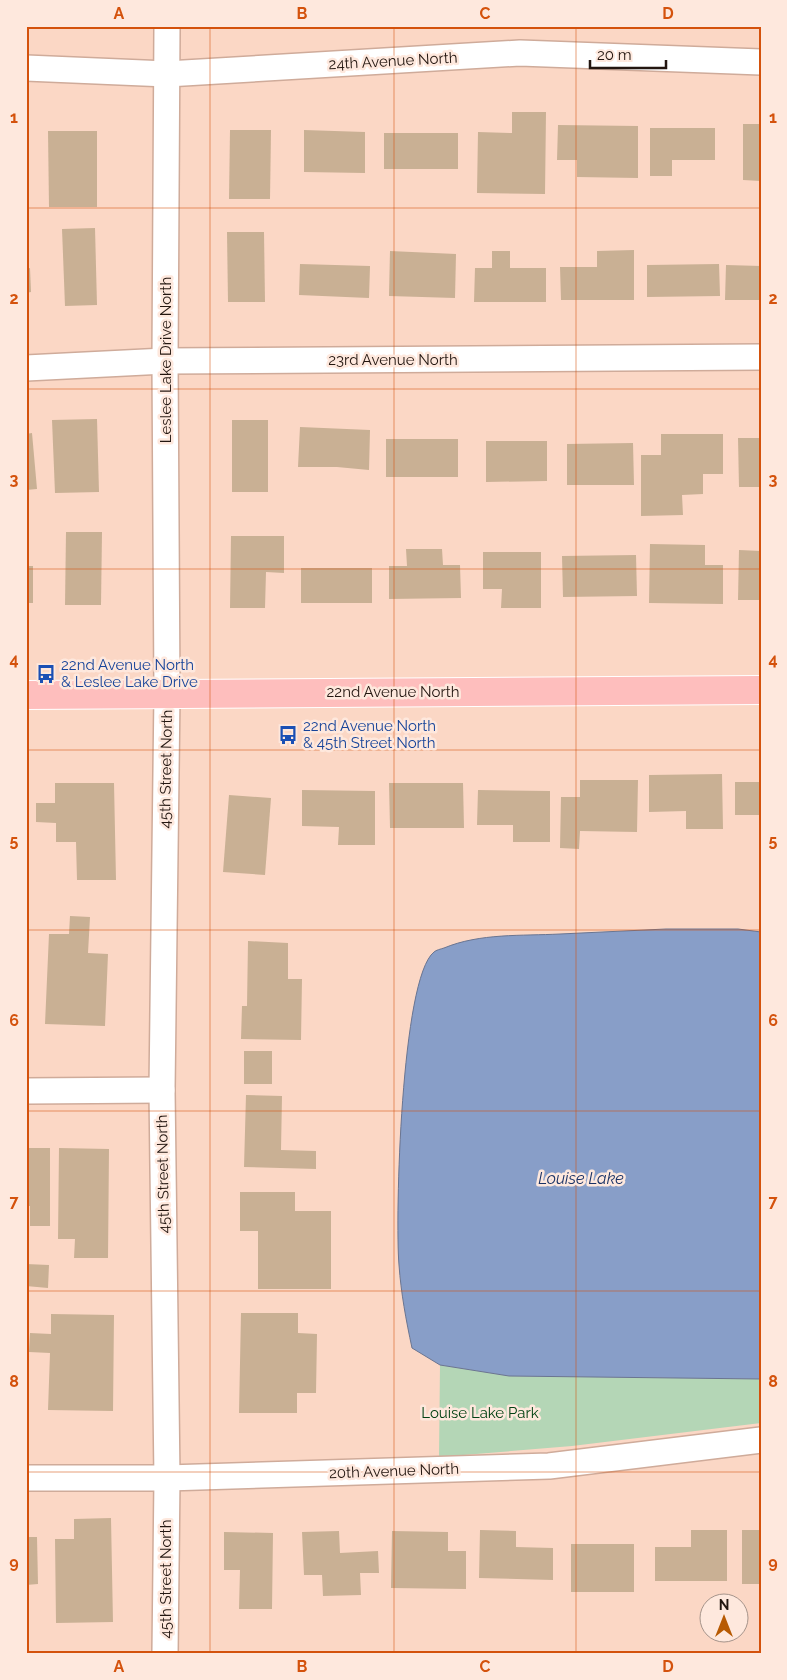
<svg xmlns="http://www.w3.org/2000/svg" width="787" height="1680" font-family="Raleway,sans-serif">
<rect width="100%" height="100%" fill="#fbd7c5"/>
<polygon fill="#b4d6b6" points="440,1365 509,1376 761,1379 761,1423 572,1446 439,1457"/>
<path fill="#889ec8" stroke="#6a7591" d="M666 929H738L761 932V1379L509 1376 440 1365 412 1348C406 1320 401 1293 399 1265 395 1218 401 978 434 952 436 950 441 949 444 948 480 933 522 936 560 934 595 932 631 931 666 929Z"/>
<g fill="#c9b094">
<polygon points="512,112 546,112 545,194 477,193 478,132 512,133"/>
<polygon points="743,124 761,124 761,181 743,180"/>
<polygon points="558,125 638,126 638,178 577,177 577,160 557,160"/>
<polygon points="650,128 715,128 715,160 672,160 672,176 650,176"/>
<polygon points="230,130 271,130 270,199 229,199"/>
<polygon points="304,130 365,132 365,173 304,172"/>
<polygon points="48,131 97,131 97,207 49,207"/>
<rect x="384" y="133" width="74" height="36"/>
<polygon points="95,228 97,305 65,306 62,229"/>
<polygon points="227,232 264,232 265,302 228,302"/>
<polygon points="634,250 634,300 561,300 560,267 597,267 597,251"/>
<polygon points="390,251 456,254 455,298 389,296"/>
<polygon points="492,251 510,251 510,268 546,268 546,302 474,302 475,268 492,268"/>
<polygon points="300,264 370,266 369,298 299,295"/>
<polygon points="719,264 720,296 647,297 647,265"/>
<polygon points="726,265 761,266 761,300 725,300"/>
<polygon points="30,268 31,292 26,293 26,269"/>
<polygon points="97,419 99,492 55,493 52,420"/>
<rect x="232" y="420" width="36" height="72"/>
<polygon points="300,427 370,430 369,470 337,467 298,467"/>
<polygon points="32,433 37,489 26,490 26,434"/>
<polygon points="661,434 723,434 723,474 703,474 703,494 682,495 683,515 641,516 641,455 661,455"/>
<polygon points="738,438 761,438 761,487 739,487"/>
<rect x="386" y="439" width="72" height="38"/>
<polygon points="486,441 547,441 547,481 486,482"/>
<polygon points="633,443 634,485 567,485 567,444"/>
<polygon points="66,532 102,532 101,605 65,605"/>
<polygon points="231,536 284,536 284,573 266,572 265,608 230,608"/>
<polygon points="650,544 705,545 705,565 723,565 723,604 649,603"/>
<polygon points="406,549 442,549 443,565 460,565 461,598 389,599 389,566 407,566"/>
<polygon points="739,550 761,551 761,600 738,600"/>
<polygon points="483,552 541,552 541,608 501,608 502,589 483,589"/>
<polygon points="636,555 637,596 563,597 562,556"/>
<rect x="26" y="566" width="7" height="37"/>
<rect x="301" y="568" width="71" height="35"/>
<polygon points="722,774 723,829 686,829 686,811 649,812 649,775"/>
<polygon points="580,780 638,780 637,832 580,831 579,849 560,848 561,797 580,797"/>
<rect x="735" y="782" width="26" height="33"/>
<polygon points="55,783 114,783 116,880 77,880 76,842 56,842 56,823 36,822 36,803 55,803"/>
<polygon points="389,783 463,783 464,828 390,828"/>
<polygon points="302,790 375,791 375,845 338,845 339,827 302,826"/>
<polygon points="478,790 550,791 550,842 513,842 513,825 477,825"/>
<polygon points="229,795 271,798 265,875 223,872"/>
<polygon points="70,916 90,917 88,953 108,954 105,1026 45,1024 49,934 69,934"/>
<polygon points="248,941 288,943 288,979 302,979 301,1040 241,1039 242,1006 247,1006"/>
<rect x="244" y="1051" width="28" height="33"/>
<polygon points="246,1095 282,1096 281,1150 316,1151 316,1169 244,1167"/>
<polygon points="26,1148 50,1148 50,1226 30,1226 30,1206 26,1206"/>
<polygon points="59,1148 109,1149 108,1258 74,1258 75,1239 58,1239"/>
<polygon points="240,1192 295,1192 295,1211 331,1211 331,1289 258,1289 258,1231 240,1231"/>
<polygon points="26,1264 49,1265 48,1288 26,1286"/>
<polygon points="241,1313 298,1313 298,1333 317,1334 316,1393 297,1393 297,1413 239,1413"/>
<polygon points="51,1314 114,1315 113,1411 48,1410 50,1353 29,1352 30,1333 51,1334"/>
<polygon points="111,1518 113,1622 56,1623 55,1539 74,1539 74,1519"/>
<polygon points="480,1530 516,1531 516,1547 553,1548 553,1580 479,1578"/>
<polygon points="691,1530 727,1530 727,1581 655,1581 655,1547 691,1547"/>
<rect x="742" y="1530" width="19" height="54"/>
<polygon points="339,1531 340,1553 378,1551 379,1573 360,1573 361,1595 323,1596 322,1575 304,1575 302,1532"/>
<polygon points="392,1531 448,1532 448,1551 466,1551 466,1589 391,1588"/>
<polygon points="224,1532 273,1533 272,1609 239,1609 240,1570 224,1570"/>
<polygon points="26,1537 37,1537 38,1584 26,1585"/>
<rect x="571" y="1544" width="63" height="48"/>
</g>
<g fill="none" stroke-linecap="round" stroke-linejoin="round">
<g stroke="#cfab9a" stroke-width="28">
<g id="minor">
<polyline points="26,68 167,74 520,53 761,62"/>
<polyline points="26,368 165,361 761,357"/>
<polyline points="26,1091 162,1090"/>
<polyline points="26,1478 167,1478 549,1466 761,1440"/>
<polyline points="165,1654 167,1478 162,1090 167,693 165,361 167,26"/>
</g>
</g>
<g stroke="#fff" stroke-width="30">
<polyline id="major" points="26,695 761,690"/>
</g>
<use href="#minor" stroke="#fff" stroke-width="25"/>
<use href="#major" stroke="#febebd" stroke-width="28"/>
</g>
<path fill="none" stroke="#d4520c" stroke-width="1" stroke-opacity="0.55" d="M210 26V1654M394 26V1654M576 26V1654M26 208H761M26 389H761M26 569H761M26 750H761M26 930H761M26 1111H761M26 1291H761M26 1472H761"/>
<defs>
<g id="bus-bare" transform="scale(1.5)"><path d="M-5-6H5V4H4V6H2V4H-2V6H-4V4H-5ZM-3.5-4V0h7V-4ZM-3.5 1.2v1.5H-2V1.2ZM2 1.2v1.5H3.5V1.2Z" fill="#1a4fb4" stroke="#fee8dd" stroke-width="2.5" paint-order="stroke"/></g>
</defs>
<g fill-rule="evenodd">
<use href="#bus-bare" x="46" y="674"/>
<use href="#bus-bare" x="288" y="735"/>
</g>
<g text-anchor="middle" stroke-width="5" stroke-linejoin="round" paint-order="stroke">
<g font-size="15" fill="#231610" stroke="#fee8dd">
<text transform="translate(393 61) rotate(-3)" y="5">24th Avenue North</text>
<text transform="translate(166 360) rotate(-90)" y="5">Leslee Lake Drive North</text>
<text x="393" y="365">23rd Avenue North</text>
<text x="393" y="697">22nd Avenue North</text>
<text transform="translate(166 769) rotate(-89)" y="5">45th Street North</text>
<text transform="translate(163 1174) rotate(-91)" y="5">45th Street North</text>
<text transform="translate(394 1471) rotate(-2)" y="5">20th Avenue North</text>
<text transform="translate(166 1579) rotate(-90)" y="5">45th Street North</text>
</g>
<g font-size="15" fill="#164399" stroke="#fee8dd" text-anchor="start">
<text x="61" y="670">22nd Avenue North<tspan x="61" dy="17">&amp; Leslee Lake Drive</tspan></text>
<text x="303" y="731">22nd Avenue North<tspan x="303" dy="17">&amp; 45th Street North</tspan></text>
</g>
<g font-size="15" fill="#024213" stroke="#fee8dd">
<text x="480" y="1418">Louise Lake Park</text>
</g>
<g font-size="16" font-style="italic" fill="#193165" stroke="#fee8dd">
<text x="581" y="1184">Louise Lake</text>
</g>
</g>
<rect width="787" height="1680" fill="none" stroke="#fee8dd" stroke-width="55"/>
<g transform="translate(724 1618)"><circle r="24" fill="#fee8dd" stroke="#a6948b"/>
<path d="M0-4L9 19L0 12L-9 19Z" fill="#b75a03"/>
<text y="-8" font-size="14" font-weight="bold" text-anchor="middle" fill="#231610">N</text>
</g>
<path d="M590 60v8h76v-8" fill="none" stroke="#231610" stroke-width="2.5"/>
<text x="597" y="60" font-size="15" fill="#231610" stroke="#fee8dd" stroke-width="4" paint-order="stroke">20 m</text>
<rect x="28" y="28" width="732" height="1624" fill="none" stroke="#d4520c" stroke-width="2"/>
<g font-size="16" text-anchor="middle" font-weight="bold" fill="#d4520c">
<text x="119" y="19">A</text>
<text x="302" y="19">B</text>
<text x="485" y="19">C</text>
<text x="668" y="19">D</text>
<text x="14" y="123">1</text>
<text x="773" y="123">1</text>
<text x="14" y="304">2</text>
<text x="773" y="304">2</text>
<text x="14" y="485">3</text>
<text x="773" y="485">3</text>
<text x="14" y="665">4</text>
<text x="773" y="665">4</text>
<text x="14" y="846">5</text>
<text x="773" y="846">5</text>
<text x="14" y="1026">6</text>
<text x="773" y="1026">6</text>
<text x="14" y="1207">7</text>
<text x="773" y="1207">7</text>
<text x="14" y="1387">8</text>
<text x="773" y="1387">8</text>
<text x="14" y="1568">9</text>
<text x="773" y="1568">9</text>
<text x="119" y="1672">A</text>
<text x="302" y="1672">B</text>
<text x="485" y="1672">C</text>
<text x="668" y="1672">D</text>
</g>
</svg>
